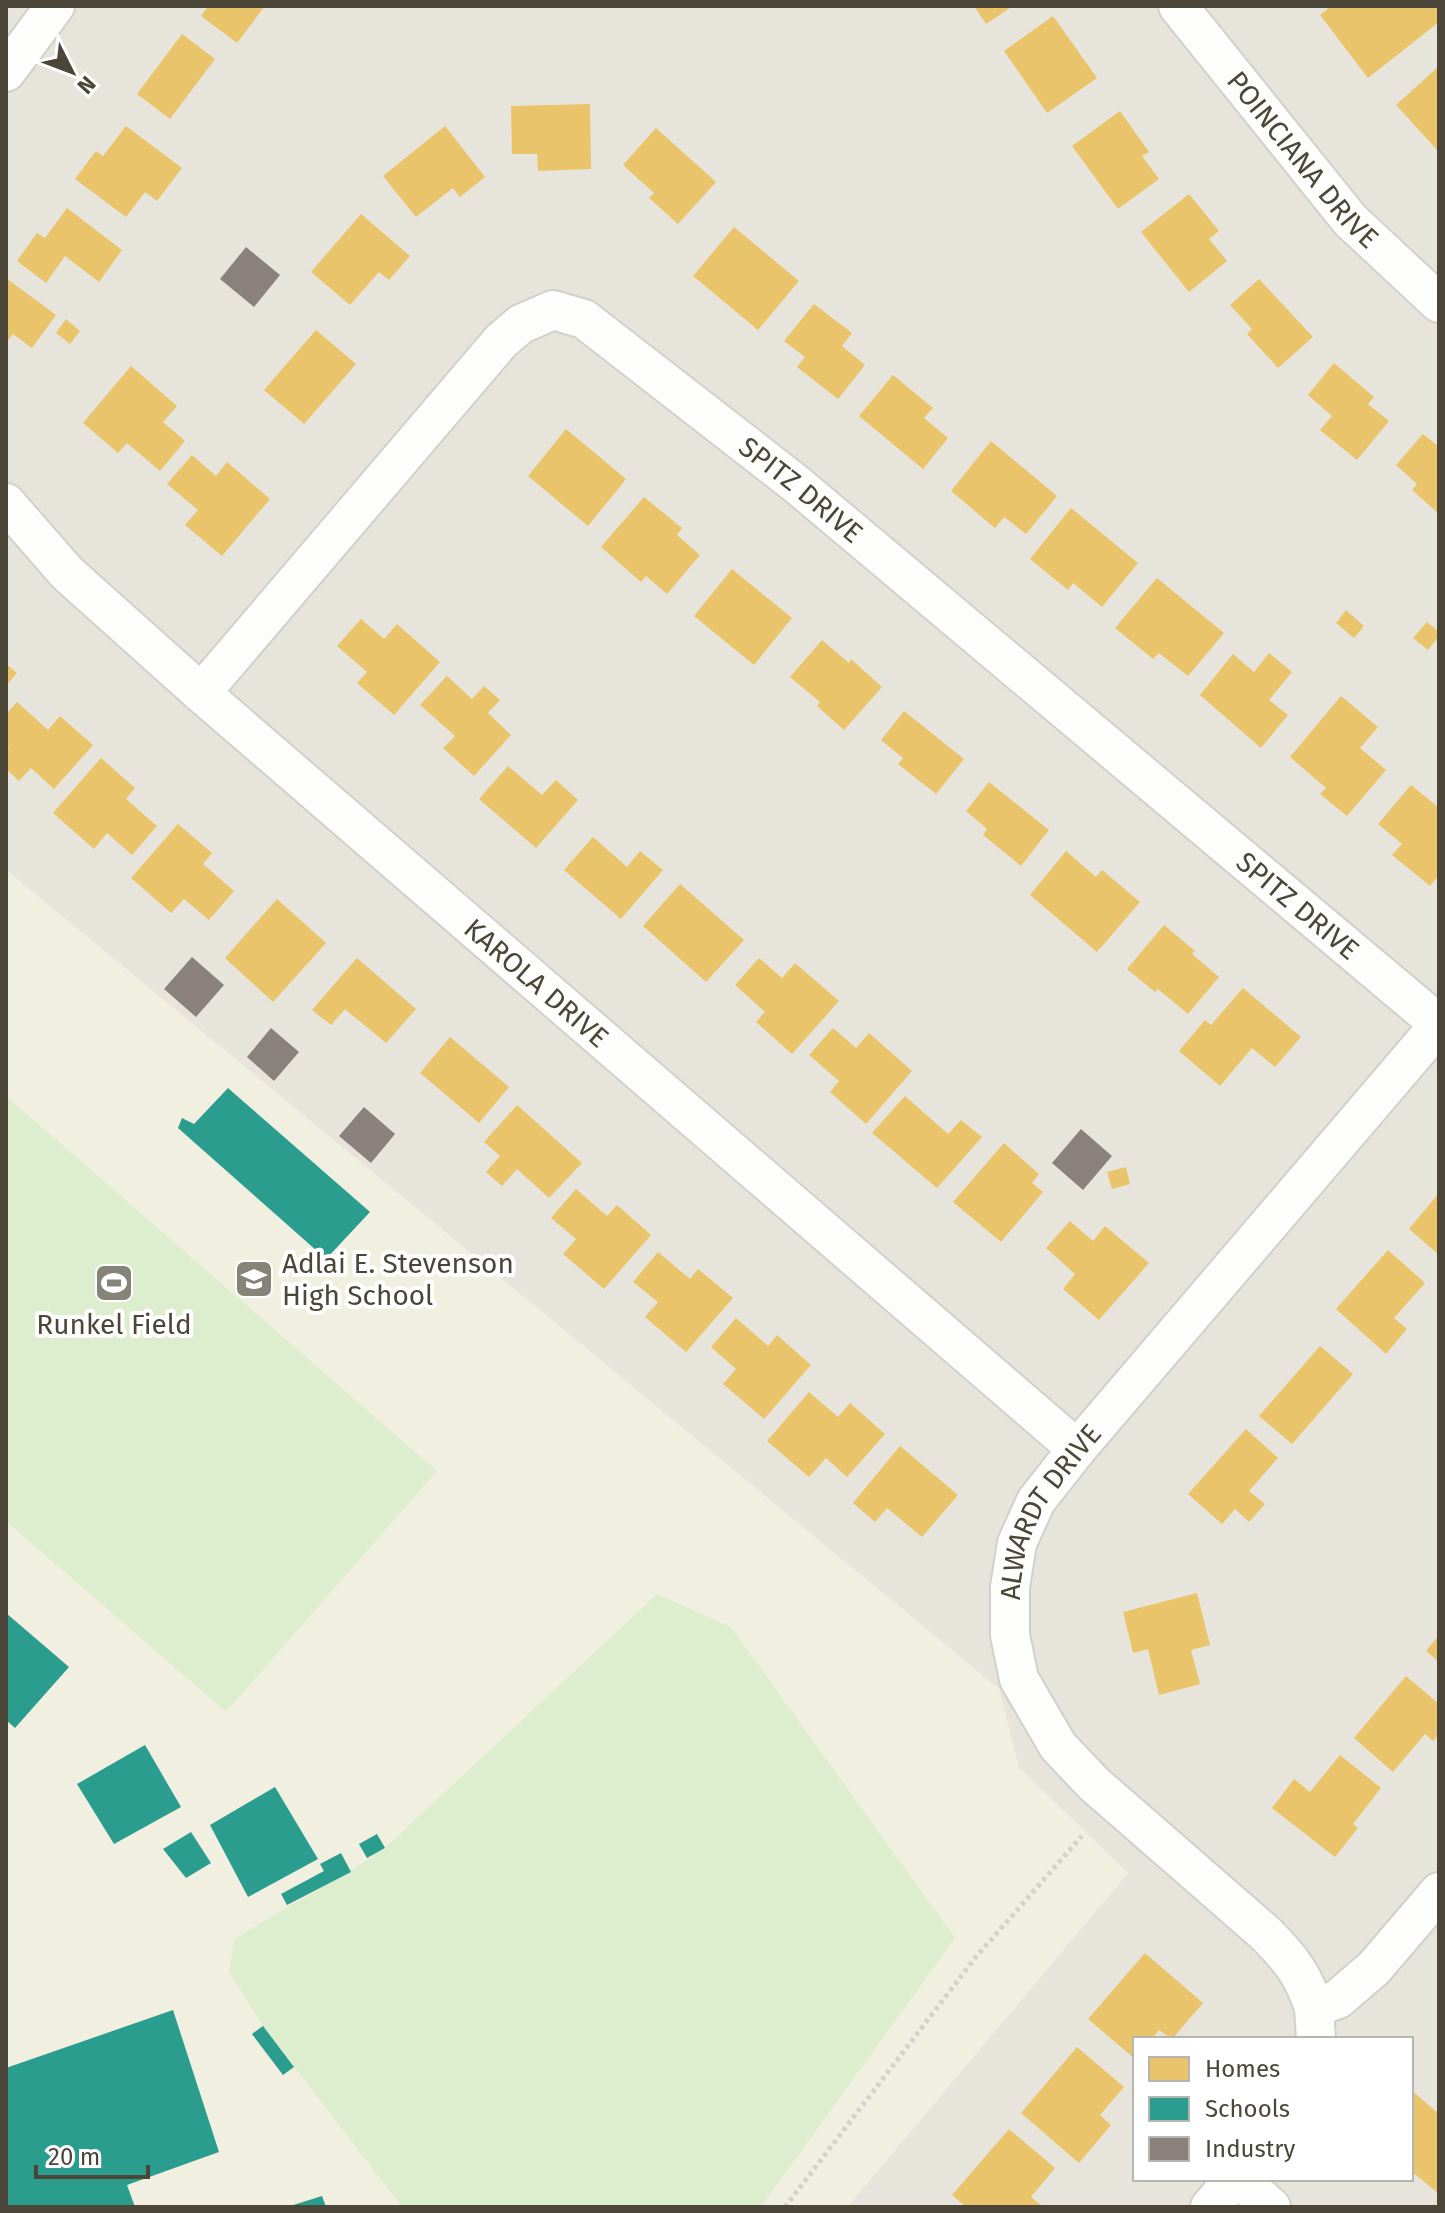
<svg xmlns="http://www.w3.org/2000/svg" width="1445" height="2213" font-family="'Fira Sans',sans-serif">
<rect width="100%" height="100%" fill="#f3f3ee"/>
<path fill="#e7e5db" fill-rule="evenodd" d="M6 6H1439V2207H847L1128 1873 1019 1768 999 1689 6 870ZM1135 2039H1411V2179H1135Z"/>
<polygon fill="#f1efe0" points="6,870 999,1689 1019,1768 1128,1873 847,2207 6,2207"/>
<g fill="#ddeece">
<polygon points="6,1096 437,1471 226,1712 6,1521"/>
<path d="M657 1594 731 1627 955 1938 761 2207H402L263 2026 229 1972 235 1939C284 1907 337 1882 385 1848Z"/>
</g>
<g fill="#e9c46a">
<polygon points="208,6 265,6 237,43 201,16"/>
<polygon points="974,6 1013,6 986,24"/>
<polygon points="1331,6 1435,6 1439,11 1439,22 1368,78 1320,15"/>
<polygon points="1053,16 1097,78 1047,113 1004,51"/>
<polygon points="182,34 215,59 170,119 137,94"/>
<polygon points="1439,66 1439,152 1396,105"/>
<polygon points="590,104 591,169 538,171 537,154 512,154 511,106"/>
<polygon points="1120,111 1149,152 1142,156 1159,179 1118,209 1072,146"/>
<polygon points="126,126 182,168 157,201 145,192 126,217 75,179 96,151 103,156"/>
<polygon points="445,126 485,177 460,197 453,188 416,217 383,176"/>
<polygon points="656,128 716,182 678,224 649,198 654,193 623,165"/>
<polygon points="1189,194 1219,231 1209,239 1227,261 1189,292 1141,232"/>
<polygon points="67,208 122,250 99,282 65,256 46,283 17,261 37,233 45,238"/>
<polygon points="361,214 410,256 389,280 379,272 350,305 311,272"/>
<polygon points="734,227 799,281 758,330 693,276"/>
<polygon points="6,278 56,315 32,348 13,334 6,343"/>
<polygon points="1259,279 1313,337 1278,368 1247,334 1252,329 1230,305"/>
<polygon points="814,304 852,333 842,346 865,365 838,399 797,367 805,357 784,341"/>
<polygon points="66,319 80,331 70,344 56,333"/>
<polygon points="316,330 356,364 304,424 264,390"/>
<polygon points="1334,363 1374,397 1368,404 1389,421 1357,460 1320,430 1332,416 1308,395"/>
<polygon points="131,366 177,406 163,422 185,441 160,471 127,443 118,453 83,423"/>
<polygon points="893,375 933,408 924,418 948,438 923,469 859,416"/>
<polygon points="566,429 626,479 588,526 528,476"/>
<polygon points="1423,434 1439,447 1439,514 1412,490 1417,484 1396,465"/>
<polygon points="991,441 1057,496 1026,534 1004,517 995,528 951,491"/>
<polygon points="192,455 216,476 227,462 270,499 222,556 185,525 198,510 167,484"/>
<polygon points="644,497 682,528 677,535 700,555 667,594 646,576 641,582 601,547"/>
<polygon points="1071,508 1138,563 1102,607 1073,583 1068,590 1030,559"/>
<polygon points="732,569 792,618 754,665 694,616"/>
<polygon points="1157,578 1224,633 1188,676 1159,653 1153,659 1115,628"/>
<polygon points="1346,610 1364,626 1354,638 1336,623"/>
<polygon points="361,619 384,639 397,624 440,662 394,715 357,683 367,672 337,646"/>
<polygon points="1427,622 1439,632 1439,636 1428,650 1413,638"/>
<polygon points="822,640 849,663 851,659 882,687 844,730 817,706 820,702 790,677"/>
<polygon points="1269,653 1292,672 1269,700 1288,715 1261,748 1200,695 1233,654 1254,672"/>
<polygon points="6,664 17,673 6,686"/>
<polygon points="447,676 472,699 484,686 500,700 488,713 511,735 474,776 443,748 455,736 420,705"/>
<polygon points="1341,696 1378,727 1360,748 1386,770 1347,816 1320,794 1326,788 1290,757"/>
<polygon points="17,702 48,730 60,716 93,745 54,789 31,768 19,781 6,769 6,751 9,747 6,744 6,714"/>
<polygon points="904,711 964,759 936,794 898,764 903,758 881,740"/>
<polygon points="101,758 135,788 126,799 157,826 132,855 107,833 94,849 53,813"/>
<polygon points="508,766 542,795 556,780 578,800 536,848 479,799"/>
<polygon points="989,782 1049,830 1021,866 983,835 987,829 966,811"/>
<polygon points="1411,785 1439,808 1439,875 1430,886 1392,855 1402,844 1378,824"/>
<polygon points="178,824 212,853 203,864 234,891 209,920 184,899 171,913 131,878"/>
<polygon points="593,837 627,867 640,851 663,870 621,919 564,870"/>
<polygon points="1066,851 1096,877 1102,870 1140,902 1097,952 1030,895"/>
<polygon points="680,884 744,940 706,982 643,926"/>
<polygon points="277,899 326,943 273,1002 225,958"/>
<polygon points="1164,925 1195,951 1192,954 1219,977 1188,1014 1158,989 1155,992 1127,969"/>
<polygon points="357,958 416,1009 386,1043 345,1009 331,1025 312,1010"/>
<polygon points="759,958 782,978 795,963 839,1001 792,1054 756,1022 765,1012 735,985"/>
<polygon points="1243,988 1301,1037 1275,1067 1252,1048 1220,1086 1179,1051 1205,1020 1211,1025"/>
<polygon points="833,1028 856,1048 869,1033 912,1071 866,1124 830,1092 839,1081 809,1055"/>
<polygon points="450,1037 509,1087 479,1123 420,1073"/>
<polygon points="905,1096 948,1134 961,1120 982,1137 937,1188 872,1133"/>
<polygon points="517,1105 582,1163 549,1198 517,1169 502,1186 486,1172 500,1156 484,1142"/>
<polygon points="1004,1143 1039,1174 1032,1183 1043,1192 1001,1242 953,1202"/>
<polygon points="1126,1167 1130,1184 1112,1189 1107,1172"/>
<polygon points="576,1189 607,1216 617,1205 651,1235 604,1289 563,1254 576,1239 551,1218"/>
<polygon points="1439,1193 1439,1255 1409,1229"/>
<polygon points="1070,1221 1093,1241 1105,1226 1149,1263 1099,1320 1063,1289 1075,1274 1046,1248"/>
<polygon points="1388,1250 1425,1283 1394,1318 1407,1329 1386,1354 1336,1309"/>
<polygon points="658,1252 690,1279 698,1269 733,1298 686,1352 645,1317 658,1302 633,1282"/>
<polygon points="736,1318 768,1346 777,1335 811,1365 764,1419 723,1384 736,1369 711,1347"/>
<polygon points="1320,1346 1353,1374 1292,1444 1259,1416"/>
<polygon points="809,1392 838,1417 850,1403 885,1434 847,1477 826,1458 809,1477 767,1441"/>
<polygon points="1246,1429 1278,1458 1249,1491 1265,1504 1249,1522 1235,1509 1222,1524 1188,1494"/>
<polygon points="900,1446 958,1495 922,1537 887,1508 875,1522 853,1503"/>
<polygon points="1197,1593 1210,1645 1191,1650 1200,1684 1159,1695 1148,1649 1133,1653 1123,1612"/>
<polygon points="1439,1635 1439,1662 1426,1651"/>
<polygon points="1406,1676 1439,1704 1439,1735 1433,1741 1425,1734 1393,1772 1354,1738"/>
<polygon points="1340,1755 1381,1788 1353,1824 1358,1828 1335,1857 1272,1808 1294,1779 1310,1792"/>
<polygon points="1145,1953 1203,2003 1172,2039 1159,2030 1152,2039 1135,2039 1135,2059 1088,2019"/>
<polygon points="1077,2047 1124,2087 1100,2115 1111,2125 1079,2163 1021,2113"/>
<polygon points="1411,2090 1439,2114 1439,2194 1411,2171"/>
<polygon points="1009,2129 1055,2168 1031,2197 1043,2207 966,2207 952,2195"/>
</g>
<g fill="#2a9d8f">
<polygon points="228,1088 370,1212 326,1259 178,1128 182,1118 194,1124"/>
<polygon points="6,1613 69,1667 15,1728 6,1720"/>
<polygon points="145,1745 181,1807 114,1844 77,1784"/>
<polygon points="275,1787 318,1859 248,1897 210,1825"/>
<polygon points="191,1832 211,1863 186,1878 163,1849"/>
<polygon points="377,1834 385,1848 367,1858 359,1844"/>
<polygon points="341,1853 351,1872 287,1905 281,1894 324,1871 320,1864"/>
<polygon points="173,2010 219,2152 127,2185 135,2207 6,2207 6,2068"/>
<polygon points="263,2026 294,2067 283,2075 252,2034"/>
<polygon points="322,2196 326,2207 290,2207 290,2206"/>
</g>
<g fill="#8a817c">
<polygon points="246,247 280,275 254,307 220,279"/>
<polygon points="192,957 224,985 196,1017 164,989"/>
<polygon points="271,1028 299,1052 274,1081 247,1057"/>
<polygon points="364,1107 395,1134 371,1163 339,1136"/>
<polygon points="1081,1129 1112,1156 1083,1190 1052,1163"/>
</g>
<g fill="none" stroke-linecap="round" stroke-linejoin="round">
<g stroke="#d1d0cb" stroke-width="42">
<g id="minor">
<path id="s1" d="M1178 6 1350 220 1439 303"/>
<polyline points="6,72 55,6"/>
<path id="s2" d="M6 503 67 573 201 693 1077 1449"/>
<path id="s3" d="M201 693 501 341 521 324 553 310 584 319 795 483 1439 1024"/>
<path id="s4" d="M1314 2008C1303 1974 1290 1958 1265 1933L1094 1784 1058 1746 1019 1679 1010 1635V1587L1017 1543 1036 1501 1077 1449 1439 1025"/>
<polyline points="1316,2039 1314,2008 1338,1999 1374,1968 1439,1892"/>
<polyline points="1239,2179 1271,2207"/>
<polyline points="1210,2207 1234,2179"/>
</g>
</g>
<polyline stroke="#d3d2cc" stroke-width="5" stroke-dasharray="4 4" stroke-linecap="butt" points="785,2207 975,1958 1082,1836"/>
<use href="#minor" stroke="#fdfdfc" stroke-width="38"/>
</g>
<defs>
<g id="school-square" transform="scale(2)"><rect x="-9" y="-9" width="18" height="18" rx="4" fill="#868378" stroke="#fff"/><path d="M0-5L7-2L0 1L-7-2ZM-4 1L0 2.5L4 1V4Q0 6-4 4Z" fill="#fff"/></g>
<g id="stadium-square" transform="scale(2)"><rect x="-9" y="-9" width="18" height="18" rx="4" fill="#868378" stroke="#fff"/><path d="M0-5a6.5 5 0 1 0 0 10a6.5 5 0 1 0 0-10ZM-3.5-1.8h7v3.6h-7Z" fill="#fff"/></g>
</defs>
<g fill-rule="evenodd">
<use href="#school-square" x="254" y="1279"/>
<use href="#stadium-square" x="114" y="1283"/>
</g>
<g text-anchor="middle" stroke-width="8" stroke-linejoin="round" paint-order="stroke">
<g font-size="28" fill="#4b4638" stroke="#fff">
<text dy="10" stroke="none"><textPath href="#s1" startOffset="198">POINCIANA DRIVE</textPath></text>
<text dy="10" stroke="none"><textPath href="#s3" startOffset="832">SPITZ DRIVE</textPath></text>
<text dy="10" stroke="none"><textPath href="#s3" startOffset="1480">SPITZ DRIVE</textPath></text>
<text dy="10" stroke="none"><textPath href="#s2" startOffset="716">KAROLA DRIVE</textPath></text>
<text dy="10" stroke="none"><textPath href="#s4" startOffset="626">ALWARDT DRIVE</textPath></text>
</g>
<g font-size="28" fill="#4b4638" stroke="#fff" text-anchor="start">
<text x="282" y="1273">Adlai E. Stevenson<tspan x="282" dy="32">High School</tspan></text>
<text x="114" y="1334" text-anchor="middle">Runkel Field</text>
</g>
</g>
<rect width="1445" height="2213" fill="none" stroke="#4b4638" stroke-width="16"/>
<rect x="1133" y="2037" width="280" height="144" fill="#ffffff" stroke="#b7b5af" stroke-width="2"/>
<rect x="1149" y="2057" width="40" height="24" fill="#e9c46a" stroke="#b7b5af" stroke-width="2"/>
<text x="1205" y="2077" font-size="24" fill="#4b4638">Homes</text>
<rect x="1149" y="2097" width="40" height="24" fill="#2a9d8f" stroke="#b7b5af" stroke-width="2"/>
<text x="1205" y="2117" font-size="24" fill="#4b4638">Schools</text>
<rect x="1149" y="2137" width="40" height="24" fill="#8a817c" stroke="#b7b5af" stroke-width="2"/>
<text x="1205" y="2157" font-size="24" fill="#4b4638">Industry</text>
<g transform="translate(72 72) rotate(132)" stroke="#ffffff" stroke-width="6" paint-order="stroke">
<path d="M0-6L14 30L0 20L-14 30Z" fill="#4b4638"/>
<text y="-12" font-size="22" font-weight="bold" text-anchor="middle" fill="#4b4638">N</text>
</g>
<path d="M36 2165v12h112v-12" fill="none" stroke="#4b4638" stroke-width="4"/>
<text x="48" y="2165" font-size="24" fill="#4b4638" stroke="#ffffff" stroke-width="6" paint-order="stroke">20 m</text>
</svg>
